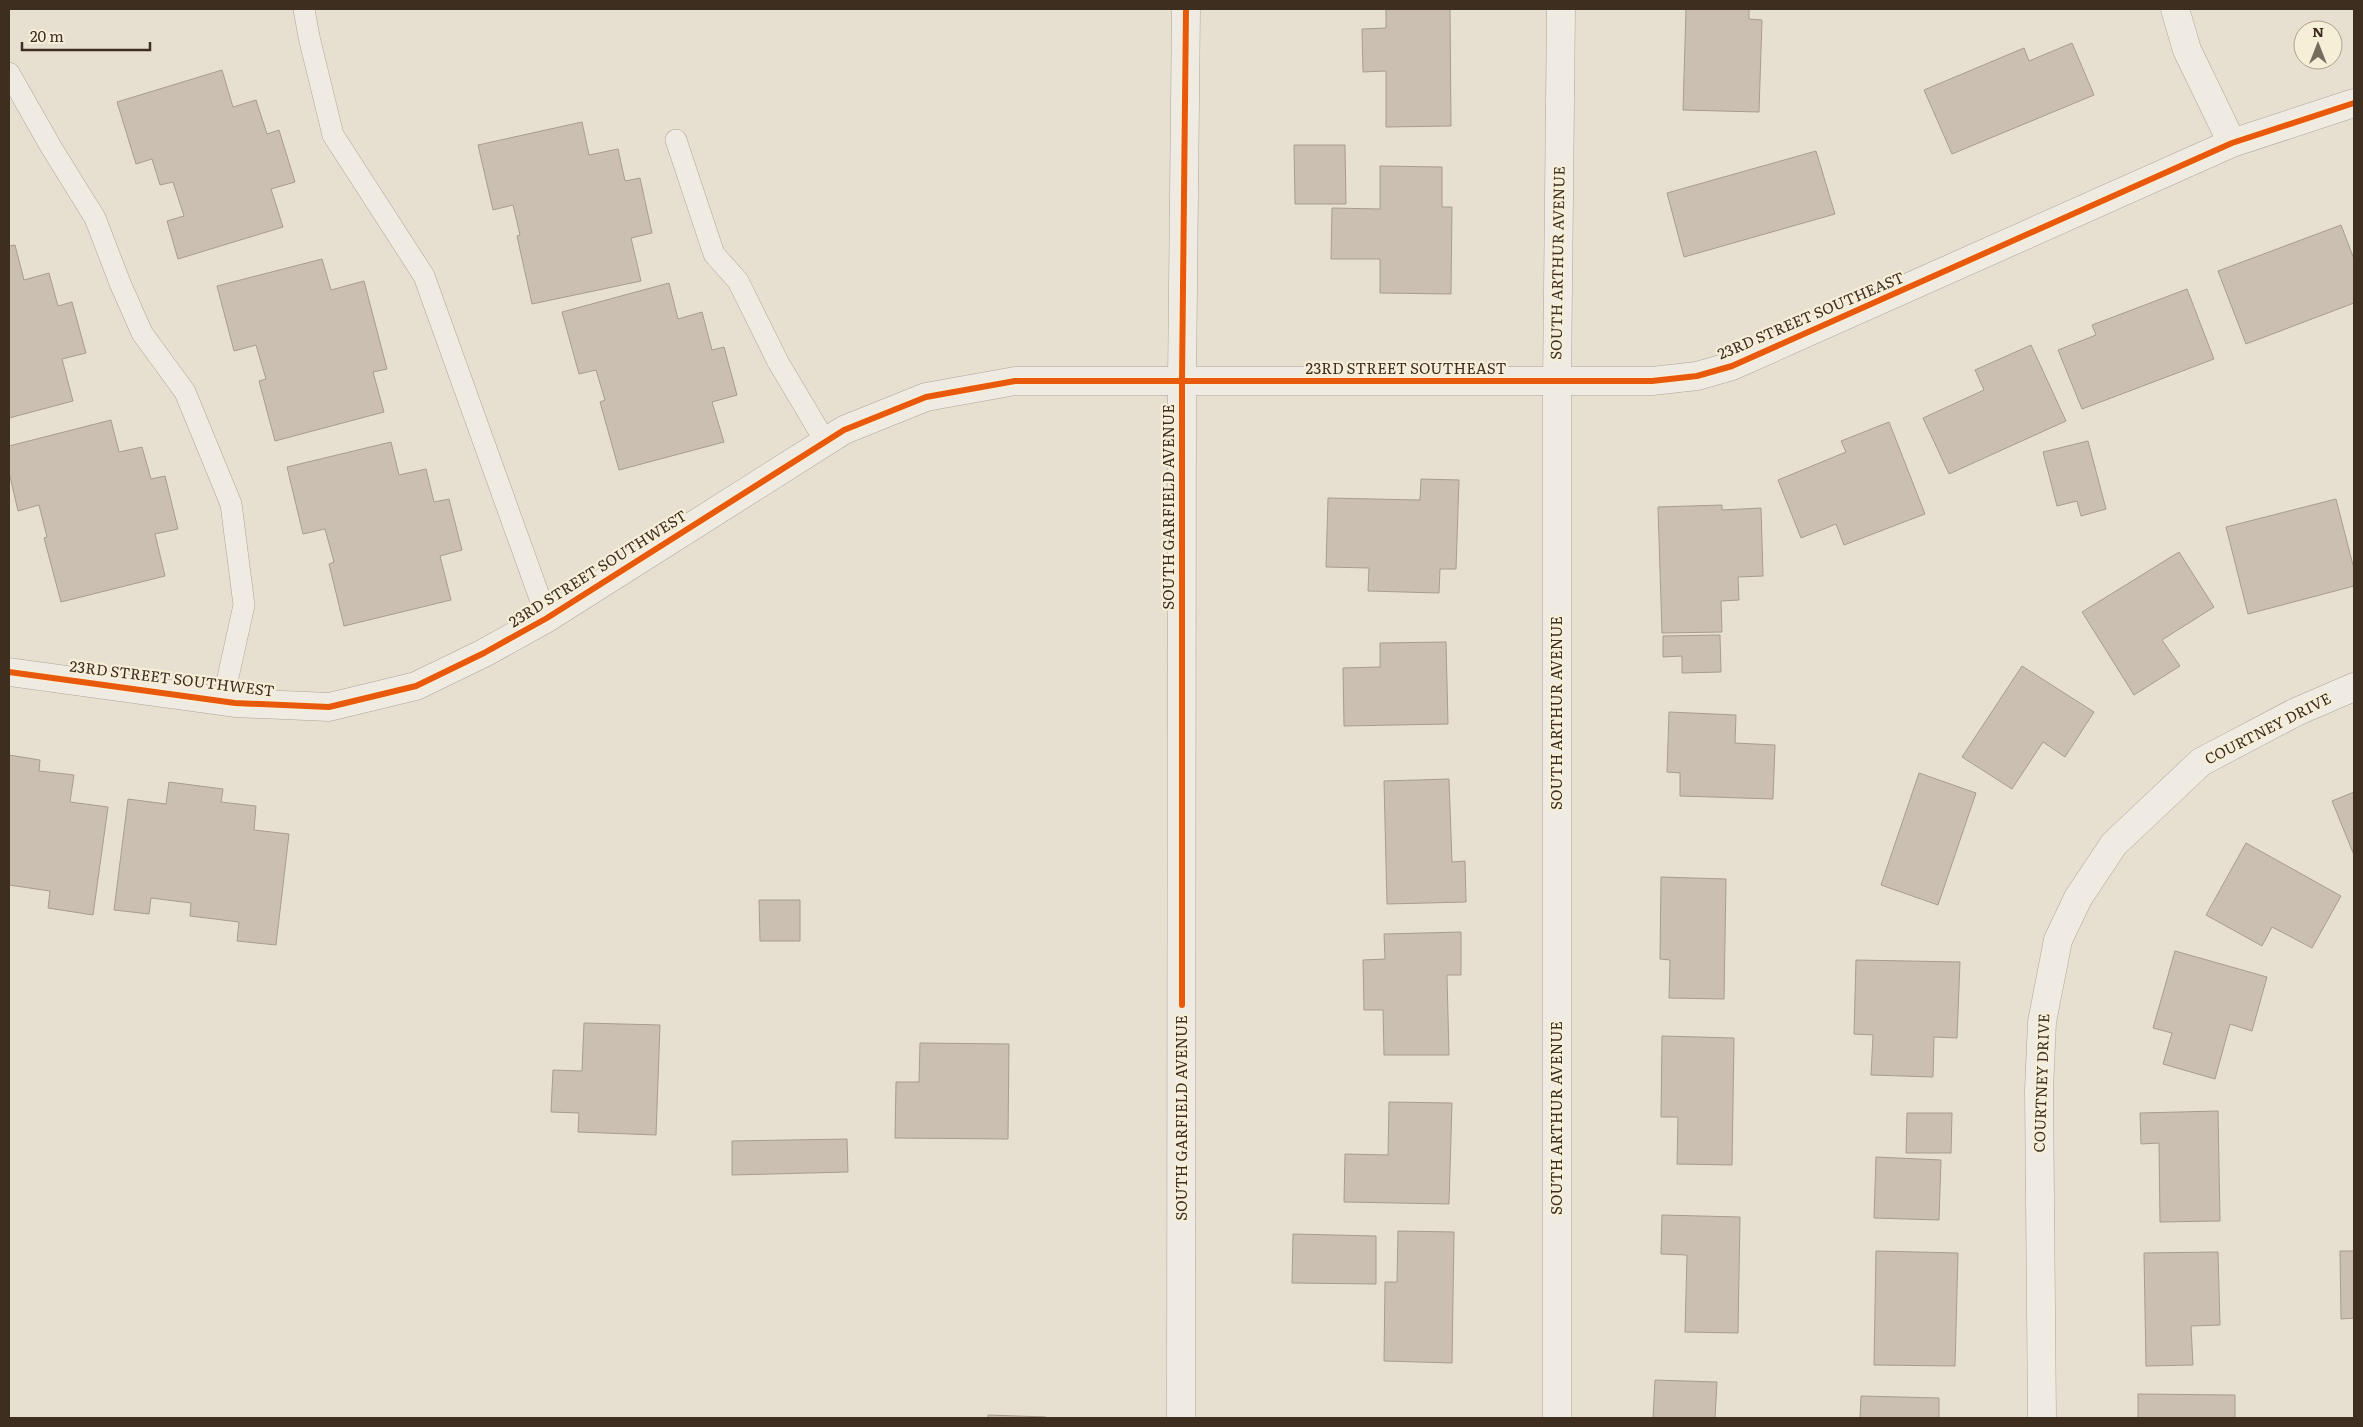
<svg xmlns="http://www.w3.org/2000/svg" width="2363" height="1427" font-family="Literata,serif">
<rect width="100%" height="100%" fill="#e7e0d1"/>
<g fill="#cbbfb2" stroke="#a89c90">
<polygon points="1386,9 1450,9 1451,126 1386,127 1386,71 1363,72 1362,29 1386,28"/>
<polygon points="1686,9 1749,9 1749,19 1762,20 1759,112 1683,110"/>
<polygon points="2072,43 2094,95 1952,154 1924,90 2024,48 2029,61"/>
<polygon points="222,70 233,107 256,100 267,134 279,130 295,182 271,189 283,227 178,259 167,221 184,216 173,182 160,185 152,159 136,164 117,102"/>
<polygon points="582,122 589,155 618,149 625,181 640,178 652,233 631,238 641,281 532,304 517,236 520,235 513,205 493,210 478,145"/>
<polygon points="1294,145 1345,145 1346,204 1295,204"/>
<polygon points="1816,151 1835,214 1684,257 1667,193"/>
<polygon points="1380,166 1442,167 1442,207 1452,207 1451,294 1380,293 1380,259 1331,259 1332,208 1380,209"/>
<polygon points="2341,225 2354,259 2354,303 2246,344 2218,271"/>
<polygon points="15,245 24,280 49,273 58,306 72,302 86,353 62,359 73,401 9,418 9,246"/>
<polygon points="322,259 331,290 364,281 387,369 373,372 384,412 275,441 259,381 266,379 256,345 234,351 217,286"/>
<polygon points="669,283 678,319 702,312 712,350 724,347 737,395 712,402 724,442 619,470 600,402 605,400 596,370 579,374 562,312"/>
<polygon points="2187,289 2214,359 2082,409 2058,350 2096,335 2092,325"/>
<polygon points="2031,345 2066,421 1949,474 1923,418 1984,390 1975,370"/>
<polygon points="111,420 119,452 142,447 151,479 165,476 178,529 155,534 165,576 61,602 44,538 47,537 39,505 18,511 9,472 9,446"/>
<polygon points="1889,422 1925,514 1844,545 1836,524 1801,538 1778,480 1846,452 1841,441"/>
<polygon points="2088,441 2106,509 2081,516 2077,501 2057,506 2043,452"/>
<polygon points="391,442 399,475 426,469 434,502 449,499 462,550 440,556 451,600 344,626 329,564 334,562 325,529 303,534 287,467"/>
<polygon points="1421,479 1459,480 1456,569 1440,569 1439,593 1368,591 1369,568 1326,567 1328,498 1420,500"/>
<polygon points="2336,499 2354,569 2354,586 2248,614 2226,527"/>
<polygon points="1722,505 1722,510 1761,508 1763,576 1738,577 1739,600 1721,601 1722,632 1662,633 1658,507"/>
<polygon points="2179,552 2214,607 2162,640 2180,666 2134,695 2082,612"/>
<polygon points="1720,635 1721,672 1682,673 1682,656 1663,657 1663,636"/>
<polygon points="1446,642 1448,724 1344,726 1343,668 1380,667 1380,643"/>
<polygon points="2022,666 2094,712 2065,757 2043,742 2012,789 1962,757"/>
<polygon points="1669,712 1736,715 1735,743 1775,745 1773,799 1680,796 1680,773 1667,772"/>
<polygon points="9,755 40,760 39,771 74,775 70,802 108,807 93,915 48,908 50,891 9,885"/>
<polygon points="1919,773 1976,793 1938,905 1881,885"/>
<polygon points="1449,779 1452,862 1465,861 1466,902 1387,904 1384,781"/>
<polygon points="169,782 223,789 221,802 256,806 254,830 289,834 276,945 237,941 239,922 190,916 191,903 151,898 149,914 114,910 128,799 166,804"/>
<polygon points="2354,792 2354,855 2332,801"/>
<polygon points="2246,843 2341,896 2312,948 2272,927 2262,946 2206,915"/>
<polygon points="1661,877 1726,879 1724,999 1669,998 1670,960 1660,959"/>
<polygon points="759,900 800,900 800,941 760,941"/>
<polygon points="1461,932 1461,975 1447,975 1449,1055 1384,1055 1383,1010 1364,1010 1363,960 1385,959 1384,934"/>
<polygon points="2175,951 2267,977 2252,1031 2230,1024 2215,1079 2163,1064 2172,1033 2153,1028"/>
<polygon points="1856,960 1960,962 1957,1038 1934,1037 1933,1077 1871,1075 1873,1035 1854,1034"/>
<polygon points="584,1023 660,1025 656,1135 578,1132 579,1113 551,1112 553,1070 582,1071"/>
<polygon points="1662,1036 1734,1038 1732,1165 1677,1164 1678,1117 1661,1117"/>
<polygon points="920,1043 1009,1044 1008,1139 895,1138 896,1082 919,1082"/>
<polygon points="1389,1102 1452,1103 1449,1204 1344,1202 1345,1154 1388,1155"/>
<polygon points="2218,1111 2220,1221 2160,1222 2159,1143 2141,1144 2140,1113"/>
<polygon points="1907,1113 1952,1113 1951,1153 1906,1153"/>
<polygon points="847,1139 848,1172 732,1175 732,1141"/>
<polygon points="1876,1157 1941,1160 1939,1220 1874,1218"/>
<polygon points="1662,1215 1740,1217 1738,1333 1685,1332 1687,1255 1661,1254"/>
<polygon points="1398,1231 1454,1232 1452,1363 1384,1361 1385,1282 1397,1282"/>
<polygon points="1293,1234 1376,1236 1376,1284 1292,1283"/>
<polygon points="1876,1251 1958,1253 1955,1366 1874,1365"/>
<polygon points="2340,1251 2354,1251 2354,1318 2341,1319"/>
<polygon points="2218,1252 2220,1325 2191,1326 2193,1365 2146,1366 2144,1253"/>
<polygon points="1655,1380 1717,1382 1715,1418 1653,1418"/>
<polygon points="2138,1394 2235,1395 2235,1418 2138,1418"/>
<polygon points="1861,1396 1939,1398 1939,1418 1860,1418"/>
<polygon points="988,1415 1046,1417 1046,1418 988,1418"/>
</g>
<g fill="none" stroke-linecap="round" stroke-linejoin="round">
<g stroke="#ada599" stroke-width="22">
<g id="service">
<polyline points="304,9 309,37 333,135 424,276 547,618"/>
<polyline points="9,73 51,147 95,218 120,283 142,333 185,392 231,504 244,605 223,700"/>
<polyline points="676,140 714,254 738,281 778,362 825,441"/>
</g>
</g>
<g stroke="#ada599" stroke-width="29">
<g id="minor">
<polyline points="2175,9 2187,50 2232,143"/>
<polyline points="9,672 235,703 329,707 416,686 484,653 547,618 844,430 926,397 1015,381 1652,381 1697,376 1732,366 2232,143 2354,103"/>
<polyline points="1557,1418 1557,382 1561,9"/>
<polyline points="2042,1418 2039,1090 2042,1022 2058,940 2078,898 2114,844 2201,762 2296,712 2354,687"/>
</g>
</g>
<g stroke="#ada599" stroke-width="29">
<polyline id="tertiary" points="1181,1418 1182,380 1186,9"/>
</g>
<use href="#service" stroke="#efebe3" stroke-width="21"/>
<use href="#minor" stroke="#efebe3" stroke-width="28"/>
<use href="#tertiary" stroke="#efebe3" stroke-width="28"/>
<g stroke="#f7eed8" stroke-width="9">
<g id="cycleway">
<polyline points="9,672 235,703 329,707 416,686 484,653 547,618 844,430 926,397 1015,381 1652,381 1697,376 1732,366 2232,143 2354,103"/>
<polyline points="1182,1005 1182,380 1186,9"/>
</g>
</g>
<use href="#cycleway" stroke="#e8590c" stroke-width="6"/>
</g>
<g text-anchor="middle" stroke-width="4.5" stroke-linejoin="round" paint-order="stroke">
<g font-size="15" fill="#3d2e20" stroke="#f7eed8">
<text transform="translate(1558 263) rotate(-89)" y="5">SOUTH ARTHUR AVENUE</text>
<text transform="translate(1811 316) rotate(-23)" y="5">23RD STREET SOUTHEAST</text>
<text x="1406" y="374">23RD STREET SOUTHEAST</text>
<text transform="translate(1169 507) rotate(-90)" y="5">SOUTH GARFIELD AVENUE</text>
<text transform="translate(598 569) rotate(-32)" y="5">23RD STREET SOUTHWEST</text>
<text transform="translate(172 679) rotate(7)" y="5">23RD STREET SOUTHWEST</text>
<text transform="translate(1557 713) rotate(-90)" y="5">SOUTH ARTHUR AVENUE</text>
<text transform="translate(2268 729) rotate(-27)" y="5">COURTNEY DRIVE</text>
<text transform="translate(2042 1083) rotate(-88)" y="5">COURTNEY DRIVE</text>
<text transform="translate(1182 1118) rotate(-90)" y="5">SOUTH GARFIELD AVENUE</text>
<text transform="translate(1557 1118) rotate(-90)" y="5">SOUTH ARTHUR AVENUE</text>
</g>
</g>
<rect width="2363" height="1427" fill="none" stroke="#3d2e20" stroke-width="20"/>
<g transform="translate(2318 45)"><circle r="24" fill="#f7eed8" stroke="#ada18e"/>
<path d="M0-4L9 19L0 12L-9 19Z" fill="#786c5e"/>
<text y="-8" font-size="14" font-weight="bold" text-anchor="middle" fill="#3d2e20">N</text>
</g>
<path d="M22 42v8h128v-8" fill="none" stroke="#3d2e20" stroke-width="2.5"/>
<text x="30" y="42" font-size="15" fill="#3d2e20" stroke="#f7eed8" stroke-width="4" paint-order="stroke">20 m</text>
</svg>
